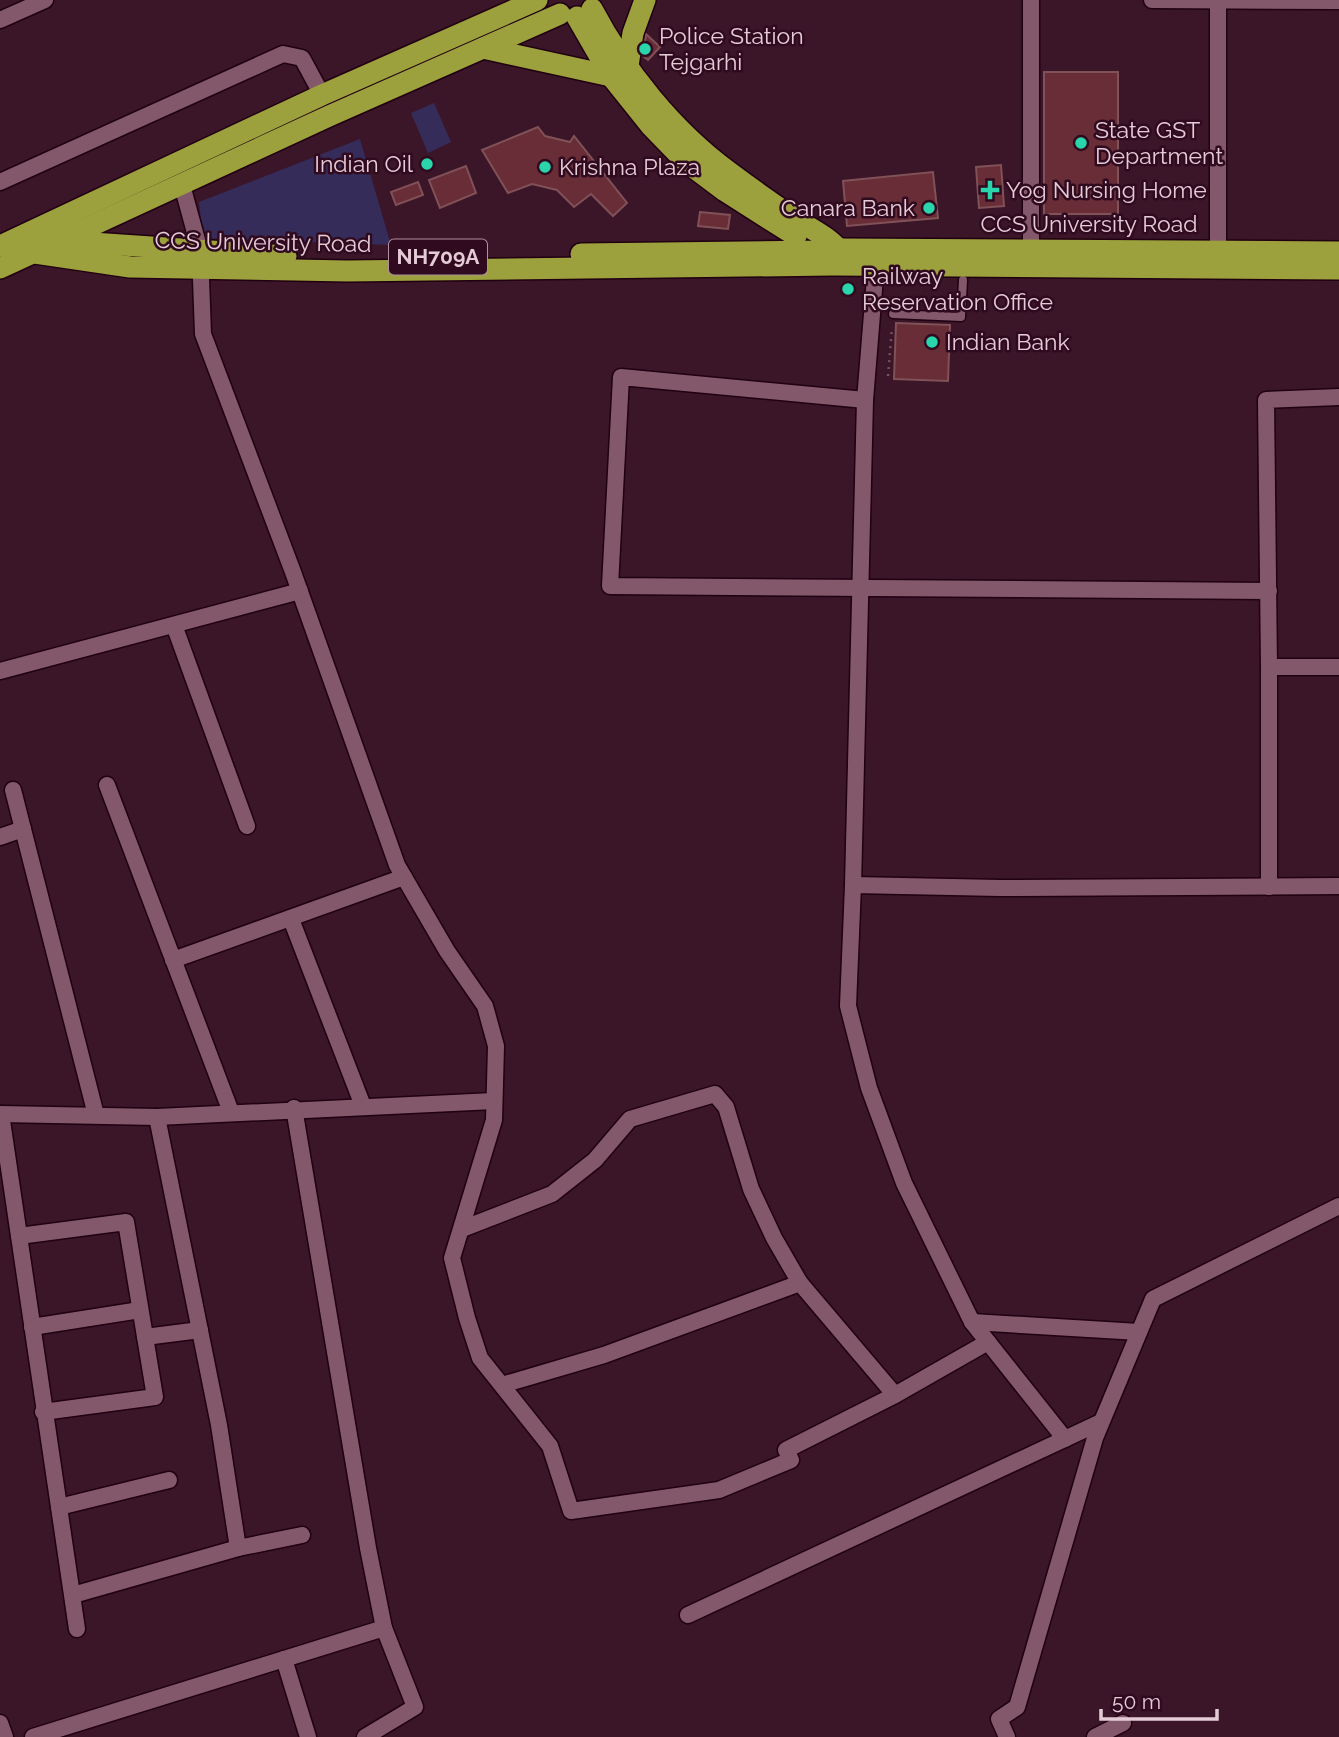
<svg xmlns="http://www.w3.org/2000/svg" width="1339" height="1737" font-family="Raleway,sans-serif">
<rect width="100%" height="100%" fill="#3b1528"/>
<g fill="#362c5a">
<polygon points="434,103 451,142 428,153 411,113"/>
<polygon points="360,139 391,245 203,238 199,202"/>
</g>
<g fill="#682d37" stroke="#805157" stroke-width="2">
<polygon points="646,34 660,47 648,60 643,56"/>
<rect x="1044" y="72" width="74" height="142"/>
<polygon points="538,127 545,136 570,142 574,136 627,203 613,216 591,194 574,207 557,190 532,184 508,193 482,150"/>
<polygon points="1001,165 1004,206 979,208 976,167"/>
<polygon points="466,166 476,193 440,208 429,180"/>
<polygon points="933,172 938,218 847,226 843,181"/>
<polygon points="418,182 423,195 396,205 391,192"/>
<polygon points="700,212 730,215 728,229 698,226"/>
<polygon points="896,323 950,325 948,381 894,379"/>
</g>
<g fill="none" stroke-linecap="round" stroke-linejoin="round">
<g stroke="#200111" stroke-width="11">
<polyline id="lane" points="893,314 961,317 963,280"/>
</g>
<g stroke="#200111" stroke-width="19">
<g id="street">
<polyline points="1152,0 1339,1"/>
<polyline points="0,20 45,0"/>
<polyline points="0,182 283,54 302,58 322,95"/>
<polyline points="182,185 200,251 203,334 293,572 397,865 447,951 485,1006 496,1046 494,1120 452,1258 467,1318 480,1358 550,1446 571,1511 719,1490 791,1460 786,1450 895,1395 988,1342"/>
<polyline points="1031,251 1031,0"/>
<polyline points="1218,251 1218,0"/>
<polyline points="876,265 865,400 621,377 610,586 1269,591"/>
<polyline points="1339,397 1266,400 1269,667 1339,667"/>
<polyline points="174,625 247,826"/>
<polyline points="0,671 300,591"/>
<polyline points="107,785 231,1112"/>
<polyline points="13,790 96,1115"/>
<polyline points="0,837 23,829"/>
<polyline points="853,885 865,400"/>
<polyline points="1269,887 1269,667"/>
<polyline points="291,919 363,1106"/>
<polyline points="173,960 404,877"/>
<polyline points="0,1114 157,1117 494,1101"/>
<polyline points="1,1114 77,1629"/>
<polyline points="157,1117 219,1425 238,1548"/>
<polyline points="462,1229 552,1194 595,1160 630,1119 715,1094 726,1107 751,1189 774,1238 800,1283 895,1395"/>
<polyline points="19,1236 126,1222 155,1397 43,1412"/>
<polyline points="972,1322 1139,1332"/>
<polyline points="32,1327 140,1310"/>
<polyline points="145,1337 200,1330"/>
<polyline points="502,1385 604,1355 800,1283"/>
<polyline points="1065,1439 972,1322 904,1183 869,1088 848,1006 853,885 1000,888 1339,886"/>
<polyline points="59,1507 169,1480"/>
<polyline points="73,1595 238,1548 302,1535"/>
<polyline points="688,1615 1101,1422"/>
<polyline points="284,1659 308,1737"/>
<polyline points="0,1723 5,1737"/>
<polyline points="33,1737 384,1628 368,1548 294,1108"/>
<polyline points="365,1737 415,1707 384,1628"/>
<polyline points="1007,1737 999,1719 1017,1707 1095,1438 1153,1299 1339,1206"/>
<polyline points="1095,1737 1123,1723"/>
</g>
</g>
<g stroke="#200111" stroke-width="24">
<g id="highway">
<path d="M592 9C624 70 673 131 729 172 749 187 770 202 791 216 807 227 831 237 842 254"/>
<polyline points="577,17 611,76 651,126 685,161 725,191 796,236"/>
<polyline points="483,48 611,76"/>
<polyline points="628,66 633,33 645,0"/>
<polyline points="42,227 62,241 286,256"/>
<polyline points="19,238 35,253 130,267 348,271 833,265 1339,269"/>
<polyline points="0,246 322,95 537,0"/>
<polyline points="581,254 820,251 839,249 1339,252"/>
<polyline points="0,268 329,116 560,14"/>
</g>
</g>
<polyline stroke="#745262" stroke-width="2.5" stroke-dasharray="2 5" stroke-linecap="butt" points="888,376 892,327"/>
<use href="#lane" stroke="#84586b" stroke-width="8"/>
<use href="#street" stroke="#84586b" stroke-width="16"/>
<use href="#highway" stroke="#9da13d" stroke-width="21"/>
</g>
<g fill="#2bd5ac" stroke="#300b1f" stroke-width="2.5">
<circle cx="645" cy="49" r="7"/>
<circle cx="1081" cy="143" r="7"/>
<circle cx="427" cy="164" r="7"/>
<circle cx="545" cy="167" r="7"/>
<path d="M986.5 179.5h7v7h7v7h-7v7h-7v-7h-7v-7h7z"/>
<circle cx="929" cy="208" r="7"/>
<circle cx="848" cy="289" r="7"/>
<circle cx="932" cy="342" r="7"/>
</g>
<g text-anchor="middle" stroke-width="5" stroke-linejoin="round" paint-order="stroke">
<rect fill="#300b1f" stroke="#af919f" stroke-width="2" x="389" y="239.5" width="98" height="35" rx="5"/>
<g font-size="21" font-weight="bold" fill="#e5cbd6">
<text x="438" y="264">NH709A</text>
</g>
<g font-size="23" fill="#e5cbd6" stroke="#300b1f" text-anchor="start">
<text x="659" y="44">Police Station<tspan x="659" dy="26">Tejgarhi</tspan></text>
<text x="1095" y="138">State GST<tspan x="1095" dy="26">Department</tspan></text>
<text x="413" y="172" text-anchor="end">Indian Oil</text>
<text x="559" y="175">Krishna Plaza</text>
<text x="1006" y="198">Yog Nursing Home</text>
<text x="915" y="216" text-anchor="end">Canara Bank</text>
<text x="862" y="284">Railway<tspan x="862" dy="26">Reservation Office</tspan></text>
<text x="946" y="350">Indian Bank</text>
</g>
<g font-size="23" fill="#e5cbd6" stroke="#300b1f">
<text x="1089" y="232">CCS University Road</text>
<text transform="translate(263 242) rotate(1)" y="8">CCS University Road</text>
</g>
</g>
<path d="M1101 1709v10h116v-10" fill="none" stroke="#e5cbd6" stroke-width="3.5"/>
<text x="1112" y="1709" font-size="21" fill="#e5cbd6" stroke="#300b1f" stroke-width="5" paint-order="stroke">50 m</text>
</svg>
